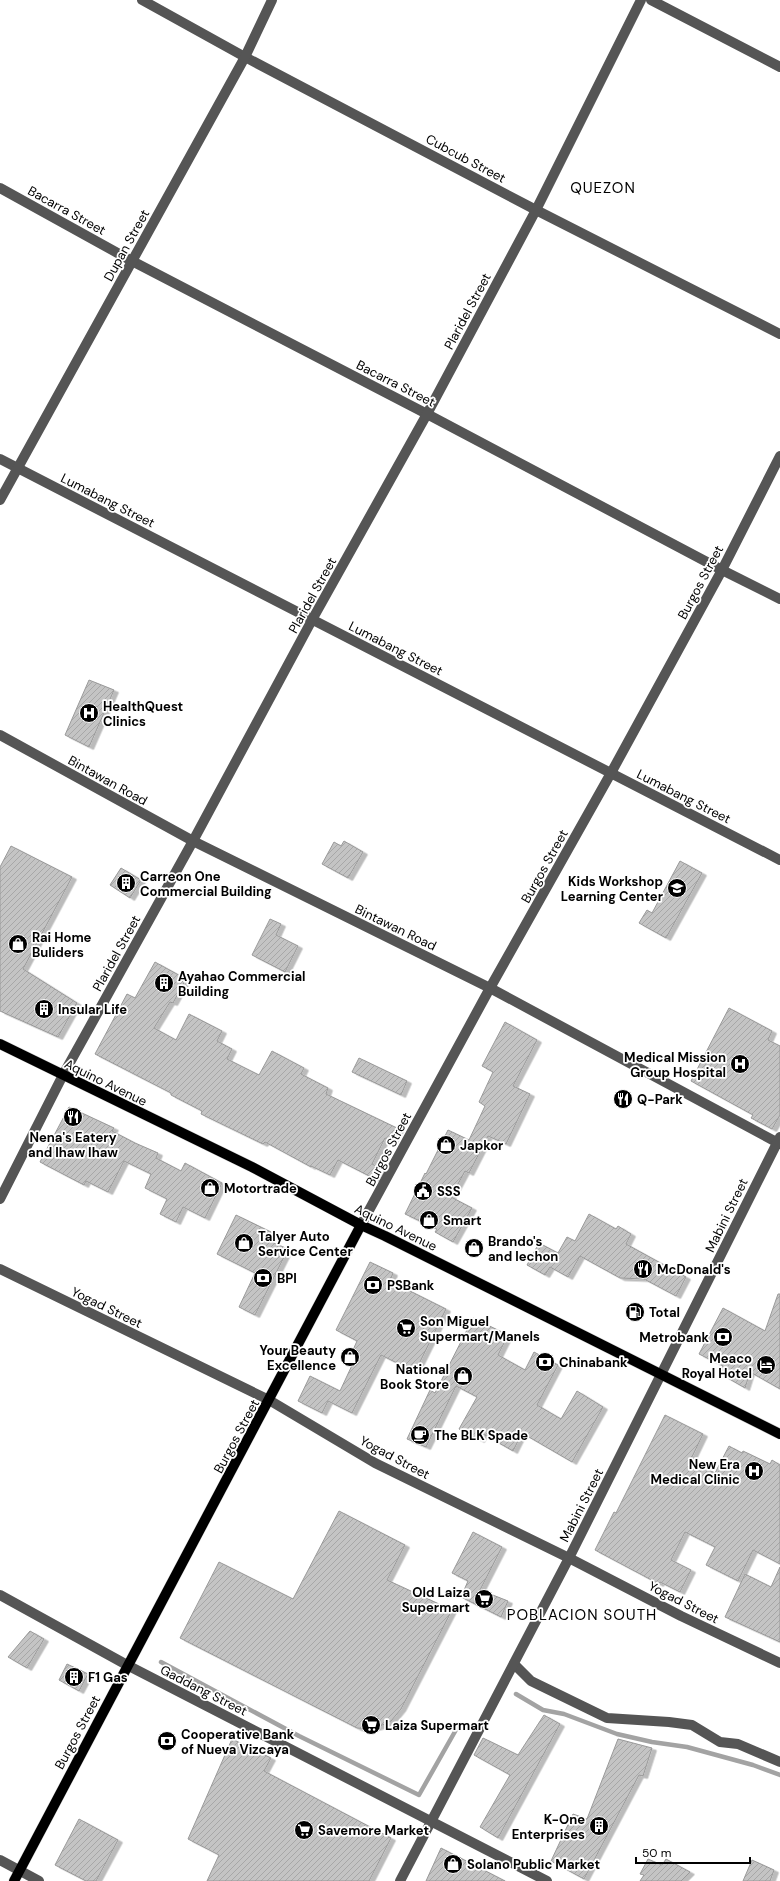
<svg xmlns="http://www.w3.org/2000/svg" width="780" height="1881" font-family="'DM Sans',sans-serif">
<defs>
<pattern id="building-hatch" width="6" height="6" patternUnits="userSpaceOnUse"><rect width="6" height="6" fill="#c4c4c4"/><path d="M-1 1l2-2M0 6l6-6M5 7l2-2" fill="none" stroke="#a7a7a7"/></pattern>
<filter id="shadow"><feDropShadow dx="4.5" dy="2.5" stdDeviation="0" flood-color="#0004"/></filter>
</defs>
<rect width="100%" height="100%" fill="#fff"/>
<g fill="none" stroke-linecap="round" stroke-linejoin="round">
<g stroke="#a3a3a3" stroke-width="4.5">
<polyline points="161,1662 299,1736 419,1795 457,1728"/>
<polyline points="516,1694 543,1710 564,1714 617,1734 652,1742 687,1747 753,1765 780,1775"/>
</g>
</g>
<g fill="url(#building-hatch)" stroke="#999" filter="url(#shadow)">
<polygon points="89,680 114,690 89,747 65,735"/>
<polygon points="344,841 363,852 348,878 322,864 334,842 341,846"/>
<polygon points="11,846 72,877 23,969 77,1003 58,1037 0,1011 0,867"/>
<polygon points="680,861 702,873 666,938 639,923 647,910 652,913"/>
<polygon points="121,868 141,880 130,898 110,885"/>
<polygon points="270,919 281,924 276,935 298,946 285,972 252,955"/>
<polygon points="155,962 186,979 173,1003 170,1002 154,1028 176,1040 189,1014 222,1031 217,1041 232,1049 227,1059 259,1075 272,1051 304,1068 301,1074 328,1088 326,1094 399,1129 392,1142 385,1138 372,1164 380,1168 375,1179 338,1160 330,1175 311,1166 311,1167 265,1142 263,1144 201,1114 202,1111 171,1095 171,1093 95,1054 127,994 135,998"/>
<polygon points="729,1008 772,1031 768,1040 780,1046 780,1115 772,1129 751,1118 753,1115 691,1081"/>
<polygon points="505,1022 537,1040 513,1086 530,1094 506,1144 488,1136 469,1173 465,1171 451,1197 472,1208 453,1242 435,1232 437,1229 405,1214 425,1173 426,1174 448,1130 469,1140 485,1106 479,1102 493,1072 482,1066"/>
<polygon points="359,1058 407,1081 401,1095 352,1072"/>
<polygon points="69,1107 114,1128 112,1131 135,1143 158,1153 156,1158 181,1171 185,1163 222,1183 205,1218 183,1207 176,1222 160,1214 167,1199 145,1188 151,1174 124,1161 108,1192 86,1181 84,1185 40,1162"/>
<polygon points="589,1214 616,1229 618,1226 631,1234 626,1244 686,1277 676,1296 644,1279 620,1278 580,1256 568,1277 550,1267 545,1275 527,1265 539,1243 558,1253 567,1237 575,1241"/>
<polygon points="236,1215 271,1232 267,1240 288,1249 255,1315 239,1307 255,1273 217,1254"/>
<polygon points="370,1262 393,1273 390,1281 446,1309 415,1372 381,1355 352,1413 328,1401 322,1413 298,1401 310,1376 340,1391 354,1361 349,1359 357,1341 336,1330"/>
<polygon points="778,1294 780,1294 780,1389 750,1372 745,1388 719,1373 723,1366 699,1354 723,1308 765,1331"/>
<polygon points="473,1318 508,1335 498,1355 525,1370 534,1352 558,1365 537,1405 561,1419 577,1391 603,1407 572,1462 522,1433 513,1451 483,1434 480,1440 459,1429 477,1397 456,1386 426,1447 407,1439 430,1390 435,1393"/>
<polygon points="665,1415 703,1434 690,1461 715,1473 729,1446 742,1453 743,1451 770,1464 772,1460 780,1465 780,1564 753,1550 738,1581 706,1565 715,1547 685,1532 671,1560 691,1570 680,1592 660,1582 659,1584 595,1550 614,1512 616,1513"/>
<polygon points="339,1511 405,1545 387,1580 452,1610 401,1709 391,1721 378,1727 368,1729 357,1728 180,1638 219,1562 293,1599"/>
<polygon points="473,1532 502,1547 480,1590 508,1601 501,1617 461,1597 468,1581 452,1573"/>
<polygon points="780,1567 780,1642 725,1617 745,1574 771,1587"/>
<polygon points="30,1631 44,1639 27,1668 8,1657"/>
<polygon points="67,1664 88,1674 79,1691 59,1680"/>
<polygon points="544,1715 560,1724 498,1838 480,1827 510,1775 474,1755 483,1738 518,1755"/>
<polygon points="232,1739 271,1758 264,1771 391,1838 369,1881 207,1881 219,1855 188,1839"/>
<polygon points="618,1739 652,1748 643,1776 639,1775 584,1879 551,1861 573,1814 587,1819"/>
<polygon points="79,1819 118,1840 96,1881 86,1881 55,1865"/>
<polygon points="441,1848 505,1881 426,1881"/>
<polygon points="648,1859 662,1865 666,1859 690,1872 681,1881 640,1881 644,1875 640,1874"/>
<polygon points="752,1860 774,1870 770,1881 743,1881"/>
</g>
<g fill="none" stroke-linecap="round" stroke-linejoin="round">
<g stroke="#dbdbdb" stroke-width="11">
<g id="major">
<polyline points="0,1044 252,1167 361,1225 385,1236 780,1434"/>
<polyline points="14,1881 361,1225"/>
</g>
</g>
<g stroke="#555" stroke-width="10">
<polyline points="142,0 245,57 536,210 780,334"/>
<polyline points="651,0 780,67"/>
<polyline points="0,188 132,261 427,414 722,570 780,599"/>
<polyline points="0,459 780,860"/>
<polyline points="0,500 245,57 272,0"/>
<polyline points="0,735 193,841 490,988 780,1144"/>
<polyline points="0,1199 63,1075 193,841 312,620 427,414 536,210 641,0"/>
<polyline points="361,1225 490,988 611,773 722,570 780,456"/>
<polyline points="0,1269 269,1400 375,1463 569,1558 681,1616 780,1663"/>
<polyline points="0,1595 127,1665 547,1881"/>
<polyline points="514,1664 531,1681 607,1718 669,1722 692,1725 720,1742 738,1744 780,1762"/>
<polyline points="0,1860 39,1881"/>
<polyline points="400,1881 569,1558 780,1137"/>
</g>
<use href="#major" stroke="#000" stroke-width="10"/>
</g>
<defs>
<g id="hospital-disc" transform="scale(1)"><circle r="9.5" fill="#000" stroke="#fff"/><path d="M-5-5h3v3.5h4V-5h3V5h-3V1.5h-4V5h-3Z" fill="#fff"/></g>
<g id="building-disc" transform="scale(1)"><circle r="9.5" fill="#000" stroke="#fff"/><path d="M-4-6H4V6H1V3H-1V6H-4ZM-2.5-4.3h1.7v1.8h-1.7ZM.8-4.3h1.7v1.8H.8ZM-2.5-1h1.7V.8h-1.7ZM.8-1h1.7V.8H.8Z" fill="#fff"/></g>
<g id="school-disc" transform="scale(1)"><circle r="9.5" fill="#000" stroke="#fff"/><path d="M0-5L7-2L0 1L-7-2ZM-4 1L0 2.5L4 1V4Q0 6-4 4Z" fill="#fff"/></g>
<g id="shop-disc" transform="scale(1)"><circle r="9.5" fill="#000" stroke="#fff"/><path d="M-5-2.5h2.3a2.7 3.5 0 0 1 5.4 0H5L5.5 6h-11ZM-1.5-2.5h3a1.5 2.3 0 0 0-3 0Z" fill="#fff"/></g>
<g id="restaurant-disc" transform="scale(1)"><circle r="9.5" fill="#000" stroke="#fff"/><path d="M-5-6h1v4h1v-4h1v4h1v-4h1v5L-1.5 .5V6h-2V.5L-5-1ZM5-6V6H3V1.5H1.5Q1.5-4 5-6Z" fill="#fff"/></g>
<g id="civic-disc" transform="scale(1)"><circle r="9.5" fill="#000" stroke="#fff"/><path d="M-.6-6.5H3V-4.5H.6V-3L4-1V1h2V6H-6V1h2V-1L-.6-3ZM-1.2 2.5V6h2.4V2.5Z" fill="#fff"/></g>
<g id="bank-disc" transform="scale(1)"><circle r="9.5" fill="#000" stroke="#fff"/><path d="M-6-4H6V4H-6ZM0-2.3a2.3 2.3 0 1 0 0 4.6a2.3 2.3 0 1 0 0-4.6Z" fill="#fff"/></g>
<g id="fuel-disc" transform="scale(1)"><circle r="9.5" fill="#000" stroke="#fff"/><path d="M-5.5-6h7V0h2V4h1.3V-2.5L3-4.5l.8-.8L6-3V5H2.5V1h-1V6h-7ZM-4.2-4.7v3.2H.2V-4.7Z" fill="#fff"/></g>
<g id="supermarket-disc" transform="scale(1)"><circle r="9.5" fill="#000" stroke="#fff"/><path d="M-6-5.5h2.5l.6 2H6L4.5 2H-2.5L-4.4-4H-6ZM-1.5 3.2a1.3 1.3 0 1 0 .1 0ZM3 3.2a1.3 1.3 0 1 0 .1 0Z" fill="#fff"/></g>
<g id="hotel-disc" transform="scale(1)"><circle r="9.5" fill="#000" stroke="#fff"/><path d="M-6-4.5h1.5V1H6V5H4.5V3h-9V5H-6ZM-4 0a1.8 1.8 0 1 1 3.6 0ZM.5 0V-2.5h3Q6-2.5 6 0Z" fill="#fff"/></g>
<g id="cafe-disc" transform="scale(1)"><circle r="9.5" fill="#000" stroke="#fff"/><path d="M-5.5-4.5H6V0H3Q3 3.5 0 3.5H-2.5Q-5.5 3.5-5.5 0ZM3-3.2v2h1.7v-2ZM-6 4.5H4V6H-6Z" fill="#fff"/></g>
</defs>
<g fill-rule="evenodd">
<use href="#hospital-disc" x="89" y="713"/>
<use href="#building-disc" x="126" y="883"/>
<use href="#school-disc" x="677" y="888"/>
<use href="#shop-disc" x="18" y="944"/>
<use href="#building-disc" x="164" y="983"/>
<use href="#building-disc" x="44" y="1009"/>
<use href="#hospital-disc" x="740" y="1064"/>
<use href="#restaurant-disc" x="623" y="1099"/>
<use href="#restaurant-disc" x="73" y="1117"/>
<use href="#shop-disc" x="446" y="1145"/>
<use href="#shop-disc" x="210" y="1188"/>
<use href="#civic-disc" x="423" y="1191"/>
<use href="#shop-disc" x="429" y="1220"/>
<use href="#shop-disc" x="244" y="1243"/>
<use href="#shop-disc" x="474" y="1248"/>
<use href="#restaurant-disc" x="643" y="1269"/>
<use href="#bank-disc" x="263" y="1278"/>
<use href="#bank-disc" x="373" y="1285"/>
<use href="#fuel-disc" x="635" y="1312"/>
<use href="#supermarket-disc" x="406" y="1328"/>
<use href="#bank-disc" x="723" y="1337"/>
<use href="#shop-disc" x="350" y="1357"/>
<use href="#bank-disc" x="545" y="1362"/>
<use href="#hotel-disc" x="766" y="1365"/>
<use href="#shop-disc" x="463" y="1376"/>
<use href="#cafe-disc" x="420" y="1435"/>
<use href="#hospital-disc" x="754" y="1471"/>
<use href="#supermarket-disc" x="484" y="1599"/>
<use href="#building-disc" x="74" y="1677"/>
<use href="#supermarket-disc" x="371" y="1725"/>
<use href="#bank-disc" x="167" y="1741"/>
<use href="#building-disc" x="599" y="1826"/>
<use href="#supermarket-disc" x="304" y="1830"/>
<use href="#shop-disc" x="453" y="1864"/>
</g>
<g text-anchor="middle" stroke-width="3.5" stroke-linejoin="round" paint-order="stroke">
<g font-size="13" fill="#000" stroke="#fff">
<text transform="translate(466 158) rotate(28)" y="5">Cubcub Street</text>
<text transform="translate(67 210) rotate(29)" y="5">Bacarra Street</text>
<text transform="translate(126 245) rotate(-61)" y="5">Dupan Street</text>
<text transform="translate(467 311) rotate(-62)" y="5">Plaridel Street</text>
<text transform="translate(396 383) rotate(27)" y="5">Bacarra Street</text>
<text transform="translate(108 500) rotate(27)" y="5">Lumabang Street</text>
<text transform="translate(700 582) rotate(-62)" y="5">Burgos Street</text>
<text transform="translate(312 595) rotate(-61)" y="5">Plaridel Street</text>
<text transform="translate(396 648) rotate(27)" y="5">Lumabang Street</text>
<text transform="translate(108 780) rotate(29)" y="5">Bintawan Road</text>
<text transform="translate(684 796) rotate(27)" y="5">Lumabang Street</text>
<text transform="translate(544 866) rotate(-61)" y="5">Burgos Street</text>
<text transform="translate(396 927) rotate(26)" y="5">Bintawan Road</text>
<text transform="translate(116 953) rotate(-61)" y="5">Plaridel Street</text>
<text transform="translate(106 1082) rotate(26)" y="5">Aquino Avenue</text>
<text transform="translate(388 1149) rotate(-62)" y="5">Burgos Street</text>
<text transform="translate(726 1215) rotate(-64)" y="5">Mabini Street</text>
<text transform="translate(396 1227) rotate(26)" y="5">Aquino Avenue</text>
<text transform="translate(107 1307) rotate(26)" y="5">Yogad Street</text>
<text transform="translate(236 1436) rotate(-62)" y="5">Burgos Street</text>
<text transform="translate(395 1457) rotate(28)" y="5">Yogad Street</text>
<text transform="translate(581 1505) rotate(-63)" y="5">Mabini Street</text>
<text transform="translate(684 1602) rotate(27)" y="5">Yogad Street</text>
<text transform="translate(204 1690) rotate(27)" y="5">Gaddang Street</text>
<text transform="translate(77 1732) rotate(-62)" y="5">Burgos Street</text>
</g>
<g font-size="13" font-weight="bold" fill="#000" stroke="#fff" text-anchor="start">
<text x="103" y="711">HealthQuest<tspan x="103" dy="15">Clinics</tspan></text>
<text x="140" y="881">Carreon One<tspan x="140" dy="15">Commercial Building</tspan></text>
<text x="663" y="886" text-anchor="end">Kids Workshop<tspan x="663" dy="15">Learning Center</tspan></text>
<text x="32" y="942">Rai Home<tspan x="32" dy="15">Buliders</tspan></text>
<text x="178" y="981">Ayahao Commercial<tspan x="178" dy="15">Building</tspan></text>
<text x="58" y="1014">Insular Life</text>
<text x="726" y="1062" text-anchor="end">Medical Mission<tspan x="726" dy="15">Group Hospital</tspan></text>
<text x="637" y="1104">Q-Park</text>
<text x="73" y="1142" text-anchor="middle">Nena's Eatery<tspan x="73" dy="15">and Ihaw Ihaw</tspan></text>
<text x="460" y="1150">Japkor</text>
<text x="224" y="1193">Motortrade</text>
<text x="437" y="1196">SSS</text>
<text x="443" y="1225">Smart</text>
<text x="258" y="1241">Talyer Auto<tspan x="258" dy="15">Service Center</tspan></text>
<text x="488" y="1246">Brando's<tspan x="488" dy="15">and lechon</tspan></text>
<text x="657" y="1274">McDonald's</text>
<text x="277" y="1283">BPI</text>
<text x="387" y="1290">PSBank</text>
<text x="649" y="1317">Total</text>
<text x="420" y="1326">Son Miguel<tspan x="420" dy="15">Supermart/Manels</tspan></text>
<text x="709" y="1342" text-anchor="end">Metrobank</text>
<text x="336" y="1355" text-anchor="end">Your Beauty<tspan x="336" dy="15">Excellence</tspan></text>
<text x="752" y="1363" text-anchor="end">Meaco<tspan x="752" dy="15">Royal Hotel</tspan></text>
<text x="559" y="1367">Chinabank</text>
<text x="449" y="1374" text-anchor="end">National<tspan x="449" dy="15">Book Store</tspan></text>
<text x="434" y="1440">The BLK Spade</text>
<text x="740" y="1469" text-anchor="end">New Era<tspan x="740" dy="15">Medical Clinic</tspan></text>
<text x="470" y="1597" text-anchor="end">Old Laiza<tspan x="470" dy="15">Supermart</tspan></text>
<text x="88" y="1682">F1 Gas</text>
<text x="385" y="1730">Laiza Supermart</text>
<text x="181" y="1739">Cooperative Bank<tspan x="181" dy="15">of Nueva Vizcaya</tspan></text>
<text x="585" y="1824" text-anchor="end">K-One<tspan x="585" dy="15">Enterprises</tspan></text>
<text x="318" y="1835">Savemore Market</text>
<text x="467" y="1869">Solano Public Market</text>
</g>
<g font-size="15" letter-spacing="1" fill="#000" stroke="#fff">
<text x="603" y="193">QUEZON</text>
<text x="582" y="1620">POBLACION SOUTH</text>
</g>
</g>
<path d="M636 1857v6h114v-6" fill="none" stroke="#000000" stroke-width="2"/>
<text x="642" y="1857" font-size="12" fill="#000000" stroke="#ffffff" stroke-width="3" paint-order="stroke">50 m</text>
</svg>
